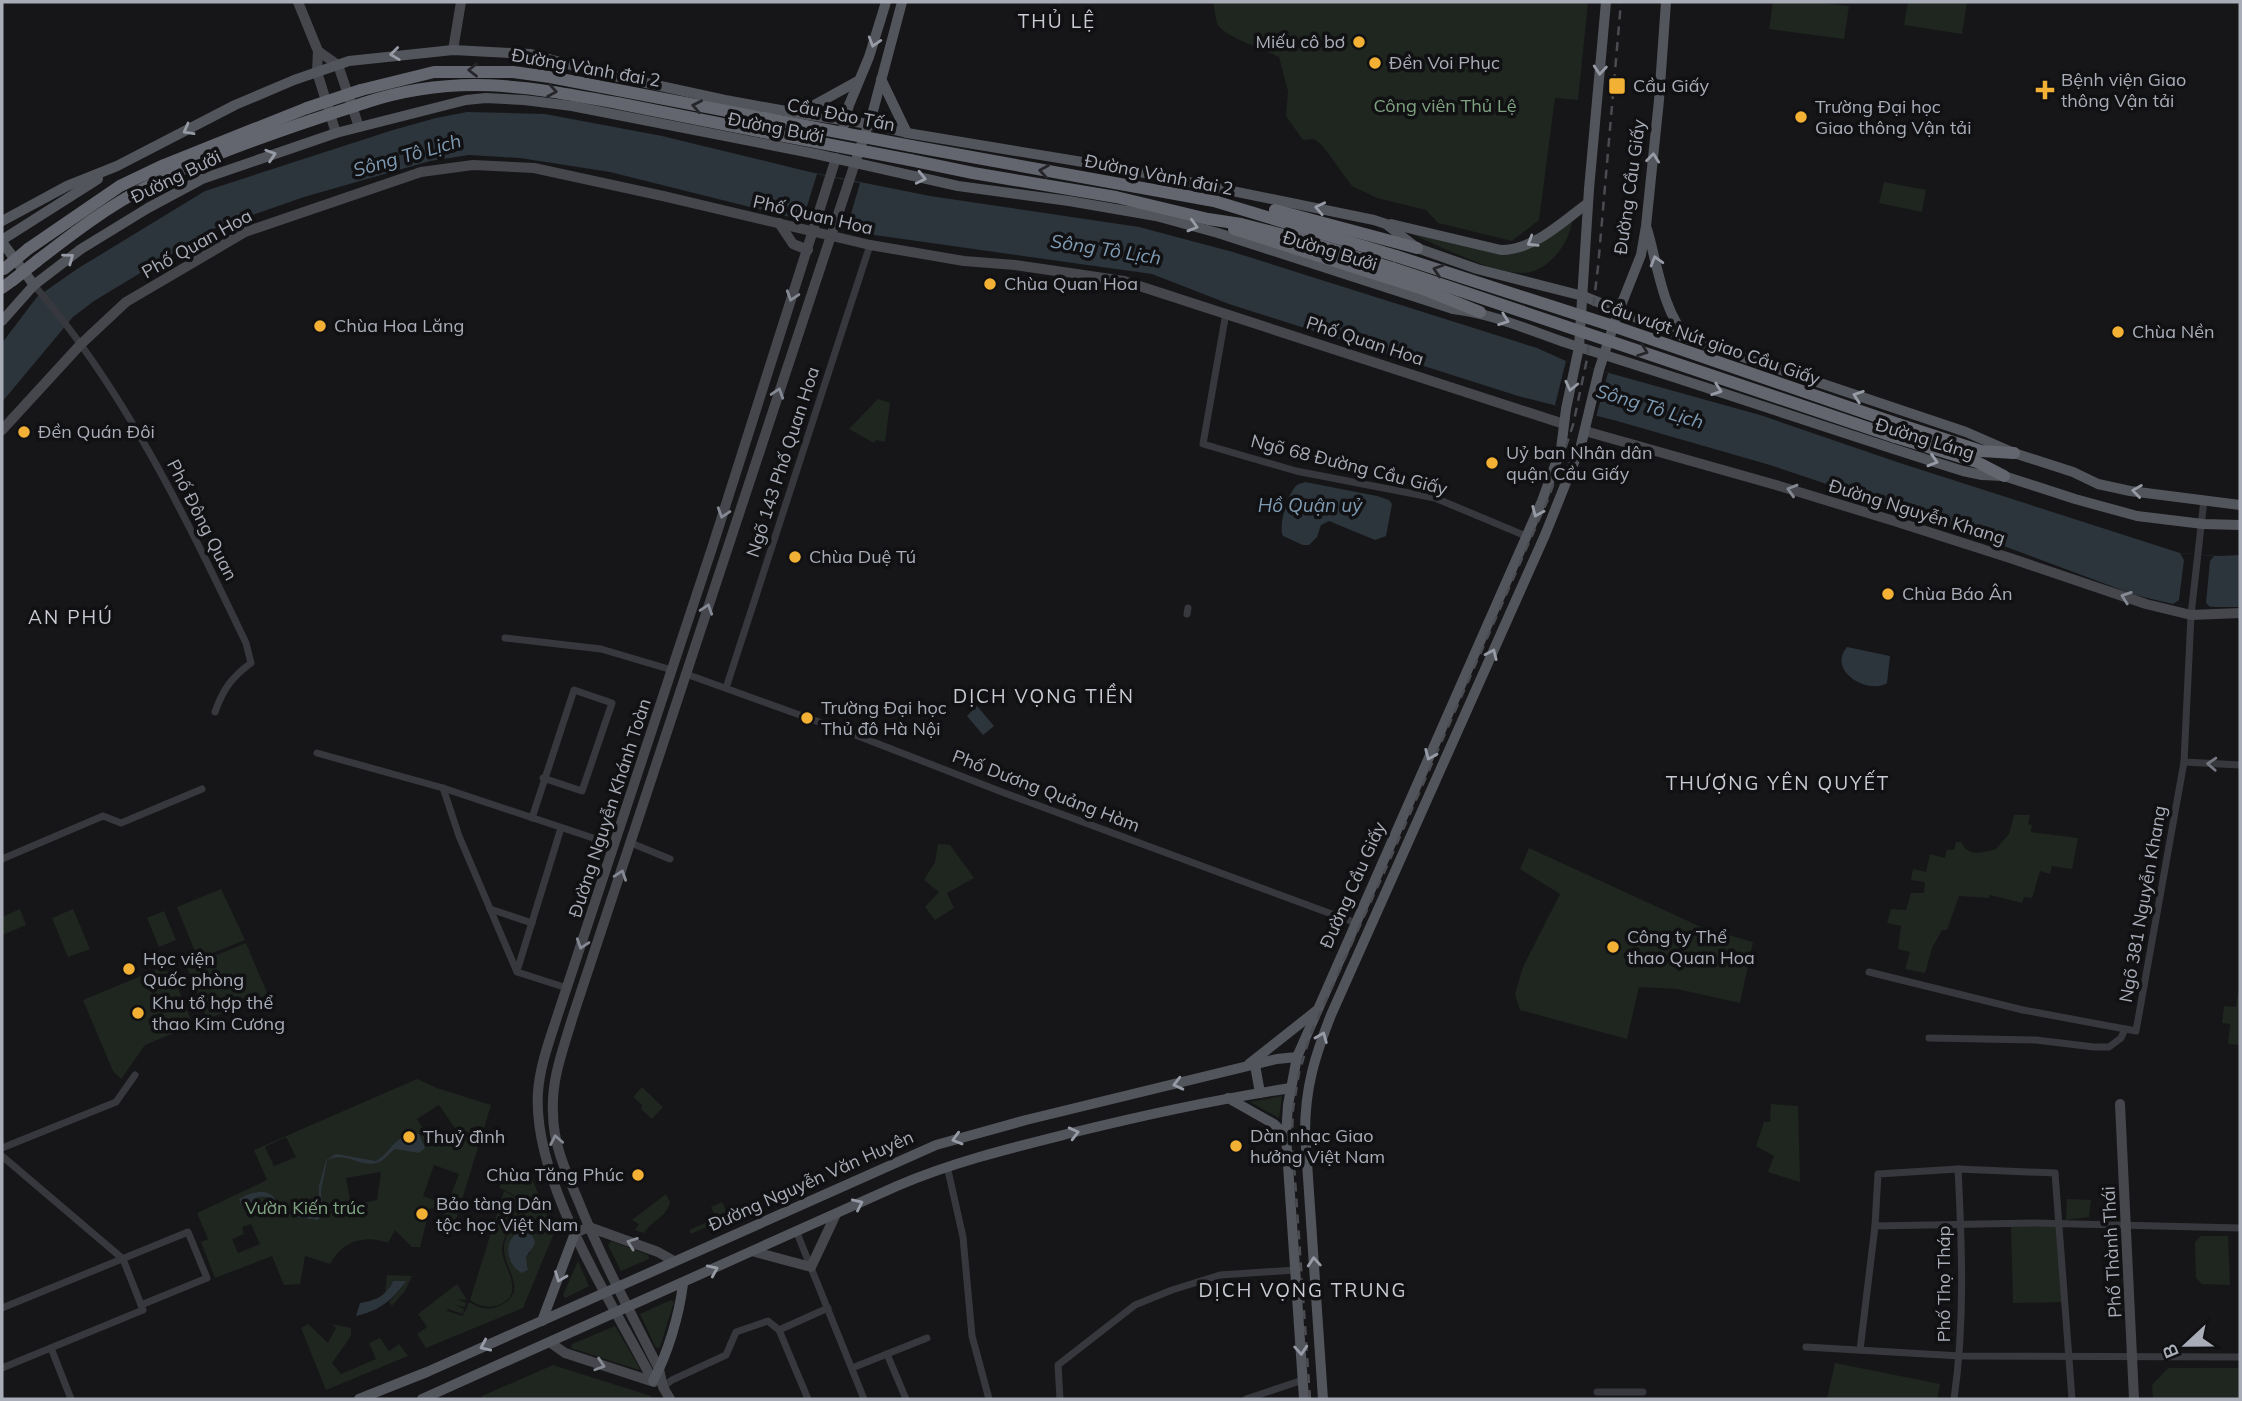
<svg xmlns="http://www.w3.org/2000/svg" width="2242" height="1401" font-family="Mulish,sans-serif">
<rect width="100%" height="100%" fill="#161618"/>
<g fill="#1e261f" fill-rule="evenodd">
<path d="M1213 2H1588L1578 100 1555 98 1539 220 1512 241 1438 223 1426 210 1377 198 1352 186 1322 145 1314 139 1303 140 1286 116 1288 91 1279 57C1265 50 1224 36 1218 25 1215 18 1215 9 1213 2Z"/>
<polygon points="1773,2 1812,2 1849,6 1844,39 1769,29"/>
<polygon points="1908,2 1967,2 1962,34 1904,25"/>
<polygon points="1884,182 1926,190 1922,212 1879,203"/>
<path d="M1572 222C1569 245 1546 274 1521 273 1489 272 1438 245 1407 232L1501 252Z"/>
<polygon points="878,399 890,403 885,442 876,440 874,443 849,429"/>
<path d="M2014 815H2030L2028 824 2032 825 2031 832 2078 838 2072 869 2052 866 2050 874 2040 871 2032 898 2024 897 2022 903 1990 895 1989 898 1959 896 1947 930H1942L1932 948 1925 973 1905 969 1910 952 1898 949 1901 926 1887 923 1891 909 1906 910 1911 893H1924L1925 882 1911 880 1913 869 1926 872 1930 854 1945 858 1947 850H1954L1956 842H1961C1968 857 1982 853 1996 849L2009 834Z"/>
<polygon points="938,844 950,845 974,878 947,893 954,908 935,920 925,907 939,892 924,880 935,862"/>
<polygon points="1529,848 1701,927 1753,942 1740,1003 1677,989 1639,987 1627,1039 1520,1010 1515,994 1523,967 1560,894 1520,869"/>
<polygon points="221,889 245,940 198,959 177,907"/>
<polygon points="20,909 26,925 2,935 2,917"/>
<polygon points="73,909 90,949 68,957 52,918"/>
<polygon points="164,911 176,940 159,947 147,918"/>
<polygon points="246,943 268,995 207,1019 187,967"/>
<polygon points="158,969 172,973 193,1025 145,1045 121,1079 113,1071 83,1000"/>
<polygon points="2238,992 2240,992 2240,1045 2228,1044 2230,1024 2222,1023 2224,1006 2236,1007"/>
<path d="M417 1079 437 1088 491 1105 452 1232H440L445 1212 430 1208 420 1247H412L395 1230 388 1243C364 1234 342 1242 330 1264L305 1256 300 1284 284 1285 272 1256 215 1278 201 1242 208 1239 197 1213 267 1180 254 1150ZM439 1105 457 1131 434 1146 417 1119ZM286 1137 296 1157 274 1166 265 1147ZM434 1165 459 1174 447 1205 423 1196ZM381 1172 377 1200 351 1205 346 1178ZM251 1224 260 1244 238 1253 232 1239 244 1234 242 1227Z"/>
<polygon points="642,1087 663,1107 652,1119 641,1109 642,1105 633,1097"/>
<polygon points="1282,1096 1279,1118 1250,1102"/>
<polygon points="1771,1104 1798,1106 1800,1182 1768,1172 1774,1156 1756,1146 1764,1122 1770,1122"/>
<path d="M529 1171 554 1233 523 1308 426 1348 417 1334 427 1327 418 1314 457 1284 467 1300 457 1299 466 1303 465 1307 455 1305 464 1309 463 1314 448 1309 447 1311 463 1316 469 1302C478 1308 488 1311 499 1306 530 1293 504 1268 504 1249 503 1223 545 1207 500 1188V1179ZM508 1246 531 1252 526 1257 528 1267 526 1272 509 1259Z"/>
<path d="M504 1191C540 1206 501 1228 502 1250 503 1269 529 1296 495 1306 486 1308 477 1305 470 1300Z"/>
<path d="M666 1194 670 1202C667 1217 651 1221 644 1233L635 1230 639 1224 632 1220Z"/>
<polygon points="2067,1199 2091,1200 2089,1217 2066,1220"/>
<polygon points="722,1202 729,1217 691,1234 689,1230 716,1218 711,1207"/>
<polygon points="2011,1223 2060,1225 2066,1302 2013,1303"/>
<polygon points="2201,1236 2228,1236 2230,1285 2202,1284 2196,1278 2195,1242"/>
<polygon points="611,1241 648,1255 649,1259 621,1271 608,1245"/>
<polygon points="578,1261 589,1286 565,1298 563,1295"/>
<polygon points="387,1275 412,1276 405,1291 392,1306 389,1302 403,1286 393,1281 385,1294"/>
<polygon points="671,1300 674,1302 660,1347 656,1348 640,1314"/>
<polygon points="308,1324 328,1343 336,1328 332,1324 351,1328 351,1336 332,1363 341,1374 376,1359 369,1343 380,1338 389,1351 399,1344 408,1356 326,1390 301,1328"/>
<polygon points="615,1326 639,1367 639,1370 571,1348 572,1344"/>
<polygon points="1835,1363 1940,1384 1937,1399 1827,1399"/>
<polygon points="553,1365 651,1396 653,1399 482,1399 482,1396"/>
<polygon points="2168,1368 2240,1368 2240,1399 2153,1399 2152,1385"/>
</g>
<g fill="#2c353c">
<polygon points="467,112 545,114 662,136 810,172 930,196 1139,227 1233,252 1537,348 1566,361 1760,415 1900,463 2180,553 2219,556 2240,555 2240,607 2216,607 2173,604 2135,595 1934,520 1770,465 1617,421 1518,396 1229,304 1152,274 846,231 610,172 520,158 469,155 430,161 304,197 213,229 94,301 73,317 2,402 2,343 37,297 77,269 205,191 393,130 436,118"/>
<path d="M1305 482 1377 496 1389 500 1392 504 1386 536 1375 540 1329 521 1321 525 1317 537 1309 545H1303L1283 536C1278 526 1287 497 1295 487 1298 483 1301 484 1305 482Z"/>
<path d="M1847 647 1890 656 1887 683C1870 695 1826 672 1847 647Z"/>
<polygon points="977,706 994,726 983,735 967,716"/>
<path d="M411 1133 419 1134 425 1148 419 1153 395 1149C389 1153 384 1161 377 1163 359 1167 346 1151 327 1160L321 1191 323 1214 318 1220 283 1215 281 1213C273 1201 272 1193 255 1198L251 1204 249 1200 241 1204 239 1199C249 1193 267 1187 275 1199 279 1204 279 1209 284 1214L319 1217V1186L326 1160 336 1154 376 1161C392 1152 389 1142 411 1133Z"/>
<path d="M520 1231C529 1230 534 1235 535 1244L526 1257 528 1270 522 1273C505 1264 503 1240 520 1231Z"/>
<path d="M393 1281H406C393 1300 379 1311 356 1316L360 1303C377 1300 386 1296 393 1281Z"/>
</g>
<g fill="#161618">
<polygon points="817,174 860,183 846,231 803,219"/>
<polygon points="1566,361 1608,373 1596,417 1555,405"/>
<polygon points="2180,553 2214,556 2210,561 2206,603 2210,607 2173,604 2179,600 2184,560"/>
</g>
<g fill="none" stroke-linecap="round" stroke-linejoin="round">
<g stroke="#37383d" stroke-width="7">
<path d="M34 285C125 390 186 518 246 643L251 663C232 677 223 689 215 712"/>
<polyline points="1226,313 1203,444 1296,471 1435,498 1526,536"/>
<polyline points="1187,614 1188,608"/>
<polyline points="505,638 601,649 672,670"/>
<polyline points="686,674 858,736 1002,792 1356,923"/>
<polyline points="726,688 870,245"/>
<polyline points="317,753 443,788 614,845"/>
<polyline points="2184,762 2240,765"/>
<polyline points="443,788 459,836 517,972 567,988"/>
<polyline points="532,818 574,690 612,703 582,791 543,778"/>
<polyline points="631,843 670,859"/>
<polyline points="2,859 103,816 121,823 202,789"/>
<polyline points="490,909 532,923"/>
<polyline points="517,971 561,828"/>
<polyline points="1869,972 2023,1010 2136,1031 2184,762 2191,615 2204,500"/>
<polyline points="1929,1038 2036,1040 2094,1047 2109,1047 2121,1038 2125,1029"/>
<polyline points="2,1148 116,1102 135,1075"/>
<polyline points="2,1156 123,1259 143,1310 2,1368"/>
<polyline points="947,1166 963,1237 972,1336 989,1399"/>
<polyline points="1875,1226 2035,1223 2240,1228"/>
<polyline points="797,1233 864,1399"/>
<polyline points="2,1308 188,1232 207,1278 141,1305"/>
<polyline points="779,1330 828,1308"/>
<polyline points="1806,1347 1960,1356 2240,1357"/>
<polyline points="51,1348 71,1399"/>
<polyline points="1860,1350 1875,1226 1878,1174 1958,1169 2055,1173 2072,1399"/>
<polyline points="887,1354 906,1399"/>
<polyline points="852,1368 927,1338"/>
<polyline points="663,1387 672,1380 726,1355 736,1332 768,1321 779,1330 808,1399"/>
<polyline points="1597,1392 1643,1392"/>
<polyline points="1060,1399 1058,1365 1135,1305 1172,1290 1220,1275 1295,1270"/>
<polyline points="1246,1399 1303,1380"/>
<path d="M1954 1399C1965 1323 1962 1246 1958 1169"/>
</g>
<g stroke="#45474d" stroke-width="10">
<polyline points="298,2 318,51 317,72 336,133"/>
<polyline points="453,50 461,2"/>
<polyline points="318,51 338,65 359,127"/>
<polyline points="779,223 793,244 808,250"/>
<polyline points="2,430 81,344 126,302 245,232 421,172 473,165 534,168 663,196 870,245 964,261 1015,265 1124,281 1564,424"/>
<polyline points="1585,431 1776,485 1891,520 2010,558 2146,604 2191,615 2240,613"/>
<polyline points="2120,1104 2134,1399"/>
<polyline points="575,1233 589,1227 658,1252 674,1261"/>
<polyline points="755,1252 811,1267 836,1214"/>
<polyline points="551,1343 565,1353 654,1382"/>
<path d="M653 1381C612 1301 532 1182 538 1092 540 1065 550 1039 558 1014L713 545 836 158"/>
<path d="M670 1399 663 1387 659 1369C631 1313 601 1258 578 1200 566 1172 553 1144 553 1113 551 1080 563 1050 572 1019L855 163"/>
</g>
<g stroke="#53555c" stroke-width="10">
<polyline points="881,79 907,133"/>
<polyline points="800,113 858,81"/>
<polyline points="844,125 849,105 869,57 886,2"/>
<polyline points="857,157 873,111 902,2"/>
<polyline points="2,221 67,186 117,166 235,105 294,80 349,61 453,50 531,54 596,72 725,100 808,115 869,124 907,133 1125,169 1374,220 1386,224 1417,248 1477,269 1583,296 1689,339 1966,432 2014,453 2073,472 2098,484 2130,491 2240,505"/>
<path d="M1391 224 1501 250C1534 250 1562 222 1588 203"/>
<path d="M1647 229C1657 262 1663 313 1687 337"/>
<polyline points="2,240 98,179"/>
<polyline points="2,242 34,285"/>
<path d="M2 321 34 285 81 249 148 208 202 179 336 133 466 100 486 98 524 100 572 106 816 154 958 186 1069 201 1156 216 1218 233 1453 309C1497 314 1537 334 1579 347 1708 387 1835 431 1963 471L1982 475 2004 476 2075 499 2137 516 2203 524 2240 525"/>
<polyline points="1249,1064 1316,1011"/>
<polyline points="1255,1065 1260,1093"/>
<polyline points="1228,1098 1274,1124 1286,1136"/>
<polyline points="542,1321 575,1233"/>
<path d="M653 1381C668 1353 679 1316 683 1284"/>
<polyline points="359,1399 427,1372 936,1145 1026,1120 1277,1059 1297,1057"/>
<path d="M422 1399 897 1186C953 1162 1011 1148 1071 1133 1144 1115 1217 1099 1291 1088"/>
<polyline points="1304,1399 1286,1136 1288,1105 1297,1057 1542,501 1561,449 1566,409 1579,347 1589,189 1606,2"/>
<path d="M1323 1399 1305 1133C1305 1087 1315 1056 1331 1015L1545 535 1581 445 1599 370 1616 318 1641 255 1646 226 1659 100 1666 2"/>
</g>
<g stroke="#63666e" stroke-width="12">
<polyline points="361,90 434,72 513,72 550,77 764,118"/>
<path d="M364 103C455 73 525 86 617 103 665 113 714 122 763 132"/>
<polyline points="911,146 1214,201 1396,256"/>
<polyline points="910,160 973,173 1116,197 1208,219 1241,224 1299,239 1392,268"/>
<polyline points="1275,210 1417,248"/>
<polyline points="1234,229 1423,289 1480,312"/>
<polyline points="28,249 120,186 164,165 307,108"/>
<path d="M37 261C72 234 108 206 148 186 200 159 256 139 312 120"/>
<polyline points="2,288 13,280"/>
<polyline points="1898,424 1981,451 2014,453"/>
<polyline points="1895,437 1977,462 2004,476"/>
</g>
<polyline stroke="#4a4c52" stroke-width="2.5" stroke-dasharray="9 7" stroke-linecap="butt" points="1310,1399 1292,1135 1293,1109 1299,1073 1311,1033 1387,866 1549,497 1573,425 1587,359 1598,267 1621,2"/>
<g stroke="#63666e" stroke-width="12">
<polyline points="307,108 361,90"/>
<polyline points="764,118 911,146"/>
<polyline points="312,120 364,103"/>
<polyline points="763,132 910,160"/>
<polyline points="1396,256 1613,326 1898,424"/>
<path d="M1392 268C1560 323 1727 381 1895 437"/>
<polyline points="4,269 28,249"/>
<polyline points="13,280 37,261"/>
</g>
</g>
<defs><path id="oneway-chevron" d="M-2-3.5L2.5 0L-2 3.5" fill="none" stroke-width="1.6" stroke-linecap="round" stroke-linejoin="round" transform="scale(1.75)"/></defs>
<g stroke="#979ba6">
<use href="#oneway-chevron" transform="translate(874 42) rotate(107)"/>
<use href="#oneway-chevron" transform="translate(395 54) rotate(173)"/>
<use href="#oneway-chevron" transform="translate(1600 70) rotate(95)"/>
<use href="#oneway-chevron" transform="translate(188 130) rotate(151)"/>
<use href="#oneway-chevron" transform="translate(271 155) rotate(-18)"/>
<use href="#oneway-chevron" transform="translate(1653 158) rotate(-84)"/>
<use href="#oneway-chevron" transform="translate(921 178) rotate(13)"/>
<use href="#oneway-chevron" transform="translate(1320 208) rotate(-168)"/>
<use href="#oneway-chevron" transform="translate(1193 226) rotate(16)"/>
<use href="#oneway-chevron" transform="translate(1532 242) rotate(149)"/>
<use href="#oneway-chevron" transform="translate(69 258) rotate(-36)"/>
<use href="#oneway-chevron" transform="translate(1656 261) rotate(-106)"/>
<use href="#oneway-chevron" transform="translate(1504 320) rotate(20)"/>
<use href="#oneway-chevron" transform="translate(1571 386) rotate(103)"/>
<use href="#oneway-chevron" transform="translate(1717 390) rotate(19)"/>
<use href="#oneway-chevron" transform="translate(1858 396) rotate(-161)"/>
<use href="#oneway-chevron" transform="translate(1933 461) rotate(17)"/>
<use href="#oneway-chevron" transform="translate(2137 491) rotate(-172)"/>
<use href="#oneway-chevron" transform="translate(1537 512) rotate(114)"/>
<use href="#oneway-chevron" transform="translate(1492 654) rotate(-66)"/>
<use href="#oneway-chevron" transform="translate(1430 755) rotate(113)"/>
<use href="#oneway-chevron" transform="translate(1322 1037) rotate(-68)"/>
<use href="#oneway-chevron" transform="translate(1178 1084) rotate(166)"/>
<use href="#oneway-chevron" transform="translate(1074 1133) rotate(-14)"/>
<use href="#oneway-chevron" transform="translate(957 1139) rotate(164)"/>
<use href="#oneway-chevron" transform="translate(858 1204) rotate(-25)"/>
<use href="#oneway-chevron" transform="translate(1314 1262) rotate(-94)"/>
<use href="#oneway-chevron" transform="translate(713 1270) rotate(-24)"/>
<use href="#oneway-chevron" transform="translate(560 1277) rotate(111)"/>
<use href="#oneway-chevron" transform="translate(485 1346) rotate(156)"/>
<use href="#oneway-chevron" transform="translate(1301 1350) rotate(86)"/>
</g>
<g stroke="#26262a">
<use href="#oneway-chevron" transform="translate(473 70) rotate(-180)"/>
<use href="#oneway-chevron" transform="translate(552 91) rotate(10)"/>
<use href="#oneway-chevron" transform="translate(697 106) rotate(-169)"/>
<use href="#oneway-chevron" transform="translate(1044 171) rotate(-171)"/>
<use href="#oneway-chevron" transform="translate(1438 270) rotate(-162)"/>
<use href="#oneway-chevron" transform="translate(1643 351) rotate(20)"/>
</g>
<g stroke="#858993">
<use href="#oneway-chevron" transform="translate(792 296) rotate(108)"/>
<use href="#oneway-chevron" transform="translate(778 393) rotate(-72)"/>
<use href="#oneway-chevron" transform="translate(1792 490) rotate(-163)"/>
<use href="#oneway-chevron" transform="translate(723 513) rotate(108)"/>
<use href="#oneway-chevron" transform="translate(2126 597) rotate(-161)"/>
<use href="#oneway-chevron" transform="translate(707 609) rotate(-72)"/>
<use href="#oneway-chevron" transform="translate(621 875) rotate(-71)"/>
<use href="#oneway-chevron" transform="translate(582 944) rotate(108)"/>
<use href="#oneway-chevron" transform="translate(556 1140) rotate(-101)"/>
<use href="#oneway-chevron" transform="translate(632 1243) rotate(-160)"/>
<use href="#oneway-chevron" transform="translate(600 1365) rotate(18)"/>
</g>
<use stroke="#757881" href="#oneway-chevron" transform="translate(2212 764) rotate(-177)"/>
<g fill="#f2b134" stroke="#111113" stroke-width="2.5">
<circle cx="1359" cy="42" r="7"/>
<circle cx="1375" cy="63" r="7"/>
<rect x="1608" y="77" width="18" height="18" rx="3.5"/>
<path d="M2041.5 79.5h7v7h7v7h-7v7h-7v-7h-7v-7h7z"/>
<circle cx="1801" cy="117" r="7"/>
<circle cx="990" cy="284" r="7"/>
<circle cx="320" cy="326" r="7"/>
<circle cx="2118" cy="332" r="7"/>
<circle cx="24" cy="432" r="7"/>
<circle cx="1492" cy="463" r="7"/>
<circle cx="795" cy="557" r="7"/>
<circle cx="1888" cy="594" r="7"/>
<circle cx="807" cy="718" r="7"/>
<circle cx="1613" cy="947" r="7"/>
<circle cx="129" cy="969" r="7"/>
<circle cx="138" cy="1013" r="7"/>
<circle cx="409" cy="1137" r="7"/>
<circle cx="1236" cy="1146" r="7"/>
<circle cx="638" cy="1175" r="7"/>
<circle cx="422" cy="1214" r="7"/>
</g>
<g text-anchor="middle" stroke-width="7" stroke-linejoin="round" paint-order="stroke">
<g font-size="18" fill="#a8adb8" stroke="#111113" text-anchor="start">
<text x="1345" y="48" text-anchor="end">Miếu cô bơ</text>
<text x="1389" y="69">Đền Voi Phục</text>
<text x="2061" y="86">Bệnh viện Giao<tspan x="2061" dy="21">thông Vận tải</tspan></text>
<text x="1633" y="92">Cầu Giấy</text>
<text x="1815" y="113">Trường Đại học<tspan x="1815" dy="21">Giao thông Vận tải</tspan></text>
<text x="1004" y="290">Chùa Quan Hoa</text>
<text x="334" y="332">Chùa Hoa Lăng</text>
<text x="2132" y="338">Chùa Nền</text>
<text x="38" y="438">Đền Quán Đôi</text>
<text x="1506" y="459">Uỷ ban Nhân dân<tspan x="1506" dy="21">quận Cầu Giấy</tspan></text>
<text x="809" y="563">Chùa Duệ Tú</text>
<text x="1902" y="600">Chùa Báo Ân</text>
<text x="821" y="714">Trường Đại học<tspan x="821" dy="21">Thủ đô Hà Nội</tspan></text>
<text x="1627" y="943">Công ty Thể<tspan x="1627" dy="21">thao Quan Hoa</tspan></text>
<text x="143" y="965">Học viện<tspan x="143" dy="21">Quốc phòng</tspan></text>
<text x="152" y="1009">Khu tổ hợp thể<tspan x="152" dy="21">thao Kim Cương</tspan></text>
<text x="1250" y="1142">Dàn nhạc Giao<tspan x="1250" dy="21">hưởng Việt Nam</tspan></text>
<text x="423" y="1143">Thuỷ đình</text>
<text x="624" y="1181" text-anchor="end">Chùa Tăng Phúc</text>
<text x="436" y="1210">Bảo tàng Dân<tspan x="436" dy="21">tộc học Việt Nam</tspan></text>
</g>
<g font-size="18" fill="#a8adb8" stroke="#111113">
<text transform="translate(586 68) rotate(10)" y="6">Đường Vành đai 2</text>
<text transform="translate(841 115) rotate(11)" y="6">Cầu Đào Tấn</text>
<text transform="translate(776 128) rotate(11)" y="6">Đường Bưởi</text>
<text transform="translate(1159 175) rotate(11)" y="6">Đường Vành đai 2</text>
<text transform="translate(176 177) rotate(-26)" y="6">Đường Bưởi</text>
<text transform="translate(1630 187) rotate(-82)" y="6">Đường Cầu Giấy</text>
<text transform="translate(813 215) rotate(13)" y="6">Phố Quan Hoa</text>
<text transform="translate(197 244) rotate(-29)" y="6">Phố Quan Hoa</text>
<text transform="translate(1330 251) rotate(17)" y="6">Đường Bưởi</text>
<text transform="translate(1365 341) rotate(18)" y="6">Phố Quan Hoa</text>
<text transform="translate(1710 342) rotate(19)" y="6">Cầu vượt Nút giao Cầu Giấy</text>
<text transform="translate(1925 439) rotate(17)" y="6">Đường Láng</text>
<text transform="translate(783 462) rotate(-72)" y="6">Ngõ 143 Phố Quan Hoa</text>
<text transform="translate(1349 465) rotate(14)" y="6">Ngõ 68 Đường Cầu Giấy</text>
<text transform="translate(1917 512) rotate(17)" y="6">Đường Nguyễn Khang</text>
<text transform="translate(202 520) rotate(63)" y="6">Phố Đông Quan</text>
<text transform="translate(1046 791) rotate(21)" y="6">Phố Dương Quảng Hàm</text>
<text transform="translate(610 808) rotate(-72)" y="6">Đường Nguyễn Khánh Toàn</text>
<text transform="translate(1353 885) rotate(-66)" y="6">Đường Cầu Giấy</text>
<text transform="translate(2143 904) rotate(-80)" y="6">Ngõ 381 Nguyễn Khang</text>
<text transform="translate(811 1181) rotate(-24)" y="6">Đường Nguyễn Văn Huyên</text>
<text transform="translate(2112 1252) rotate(-93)" y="6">Phố Thành Thái</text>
<text transform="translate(1944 1284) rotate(-90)" y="6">Phố Thọ Tháp</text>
</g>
<g font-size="18" fill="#7fa381" stroke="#111113">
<text x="1445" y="112">Công viên Thủ Lệ</text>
<text x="305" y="1214">Vườn Kiến trúc</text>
</g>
<g font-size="19" letter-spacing="2" fill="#c9ccd4" stroke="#111113">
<text x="1057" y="28">THỦ LỆ</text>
<text x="71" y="624">AN PHÚ</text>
<text x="1044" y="703">DỊCH VỌNG TIỀN</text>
<text x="1778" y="790">THƯỢNG YÊN QUYẾT</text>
<text x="1303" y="1297">DỊCH VỌNG TRUNG</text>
</g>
<g font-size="19" font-style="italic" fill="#7f9bb3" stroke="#111113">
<text transform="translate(407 155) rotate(-16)" y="7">Sông Tô Lịch</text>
<text transform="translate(1106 249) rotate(9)" y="7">Sông Tô Lịch</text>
<text transform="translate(1650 406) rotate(17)" y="7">Sông Tô Lịch</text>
<text x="1310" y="512">Hồ Quận uỷ</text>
</g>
</g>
<rect width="2242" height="1401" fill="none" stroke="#a8adb8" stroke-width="7"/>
<g transform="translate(2186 1345) rotate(248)" stroke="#111113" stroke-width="5" paint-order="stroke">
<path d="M0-5L12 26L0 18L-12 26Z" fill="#a8adb8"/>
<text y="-10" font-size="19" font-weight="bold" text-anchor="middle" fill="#a8adb8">B</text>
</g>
</svg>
